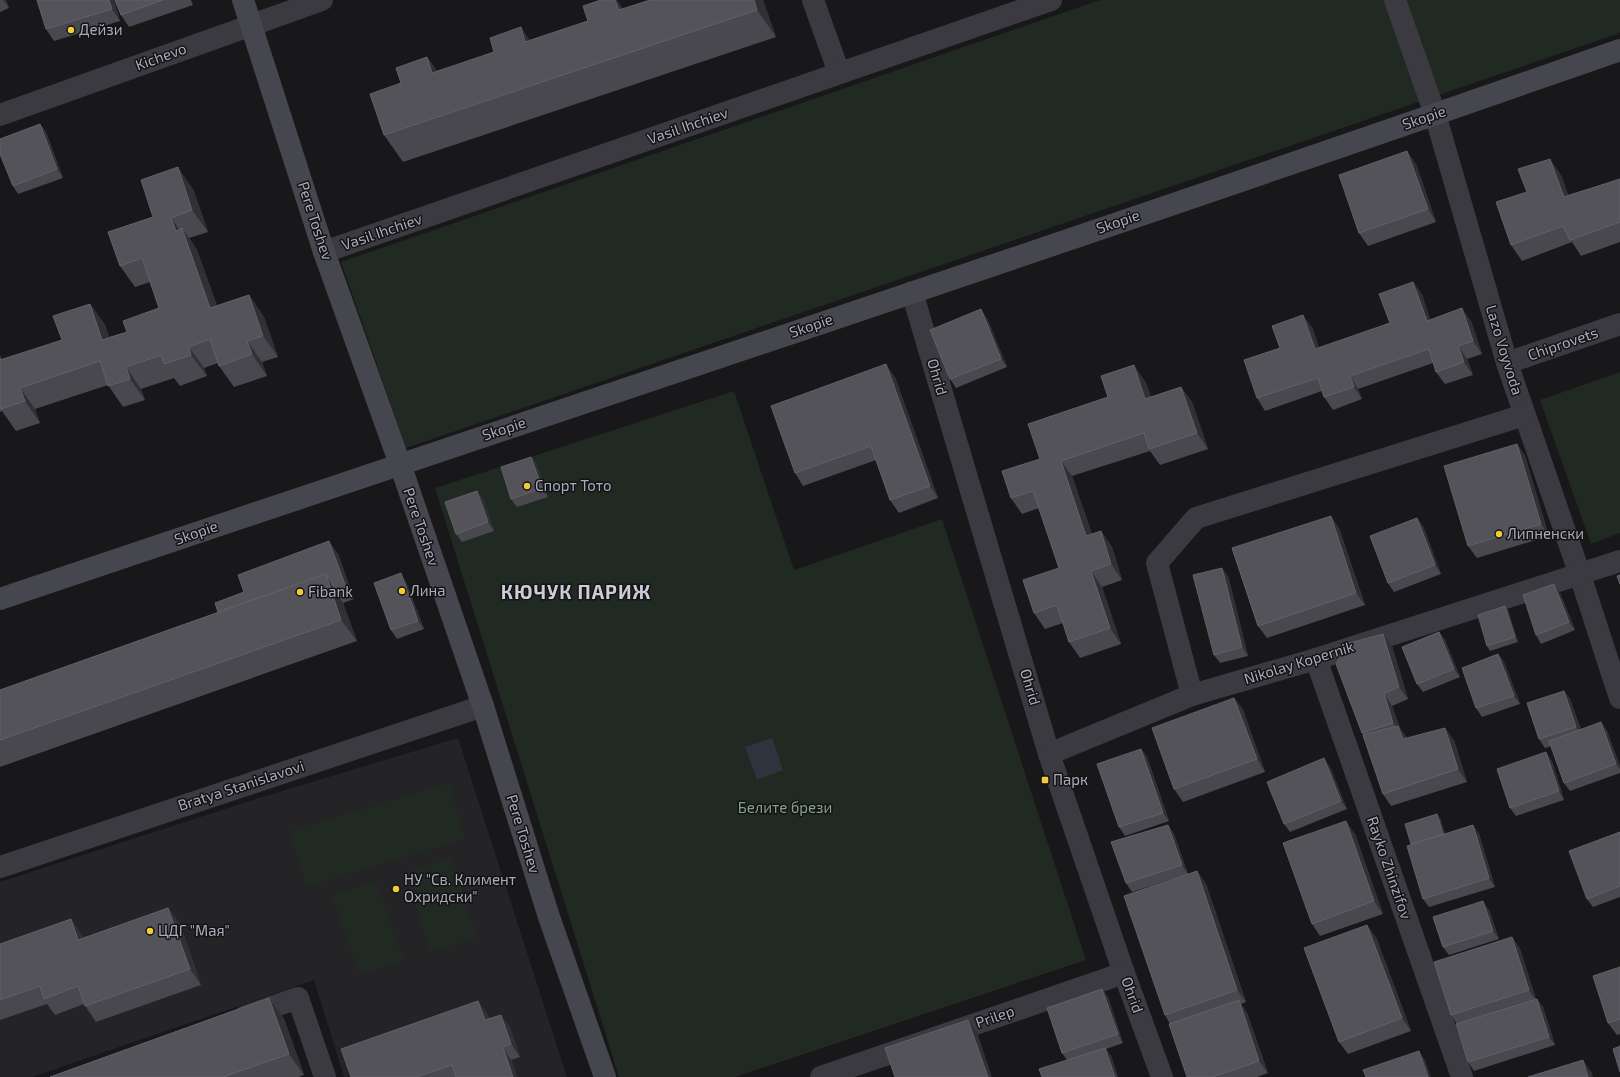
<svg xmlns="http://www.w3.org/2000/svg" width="1620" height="1077" font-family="'Exo 2',sans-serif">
<rect width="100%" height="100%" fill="#181719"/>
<polygon fill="#242326" points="458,738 567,1077 344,1077 314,980 32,1077 0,1077 0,882 259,798"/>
<g fill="#212923">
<polygon points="1100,0 1620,0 1620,33 406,448 341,262"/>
<polygon points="1620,372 1620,533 1591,544 1540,400"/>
<polygon points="734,391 794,570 942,519 1086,960 735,1077 619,1077 435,488"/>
<polygon points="449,783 466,839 306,887 289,831"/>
<polygon points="452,857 478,938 430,952 405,872"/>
<polygon points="376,880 404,960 359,975 332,896"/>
</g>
<polygon fill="#2d343d" points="772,738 783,770 757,780 745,747"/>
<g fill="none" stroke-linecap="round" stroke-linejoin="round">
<g stroke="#3a3a40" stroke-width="22">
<polyline points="813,0 839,73"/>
<polyline points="1395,0 1435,114 1507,363 1580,575 1620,698"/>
<polyline points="0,115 322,0"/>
<polyline points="324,252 1051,0"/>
<polyline points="912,292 1049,754 1124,973 1162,1077"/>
<polyline points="1507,363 1620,324"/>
<polyline points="1316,659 1462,1077"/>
<polyline points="1192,695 1157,563 1196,518 1524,415"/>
<polyline points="1049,754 1192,695 1316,659 1620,561"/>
<polyline points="0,867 483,706"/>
<polyline points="246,1016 298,998 325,1077"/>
<polyline points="821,1077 1124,973"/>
</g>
<g stroke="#46474e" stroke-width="22">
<polyline points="243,0 324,252 400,464 483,706 549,917 605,1077"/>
<path d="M0 599C540 417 1082 238 1620 50"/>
</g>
</g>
<g fill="#49484e">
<polygon points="0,0 6,0 9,8 0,12"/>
<polygon points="37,0 114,0 120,21 54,41 46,29"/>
<polygon points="115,0 191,0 193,5 129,27 121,15"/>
<polygon points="650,0 763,0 776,37 403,162 384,135 401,83 427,57 437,71"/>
<polygon points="40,124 46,132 63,178 18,194 13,186"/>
<polygon points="1416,164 1436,222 1368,246 1359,233"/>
<polygon points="1561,175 1568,195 1620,179 1620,242 1581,256 1572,242 1522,261 1511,245 1527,192"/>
<polygon points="193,189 208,232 189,238 197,250 217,306 249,295 264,317 278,357 262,362 267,376 234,387 219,366 218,363 204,368 207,376 180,386 174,378 141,389 145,400 123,407 108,385 35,409 40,423 16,431 2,411 0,412 0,355 2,360 62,340 90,304 105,325 109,337 127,332 159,308 150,282 135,287 120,266 153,217"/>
<polygon points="1422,294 1430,320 1471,321 1482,354 1467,359 1473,375 1445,384 1436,372 1433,363 1358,389 1362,399 1333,410 1324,397 1322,391 1265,411 1257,398 1280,348 1312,327 1319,348 1390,323"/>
<polygon points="987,318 1007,367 956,388 950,379"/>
<polygon points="895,377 938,498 899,513 890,500 876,460 803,486 795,473"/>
<polygon points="1145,381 1151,397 1181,387 1192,402 1208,449 1160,465 1150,451 1072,476 1092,534 1101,531 1112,547 1122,580 1102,587 1121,644 1080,658 1069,642 1063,623 1045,629 1034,613 1059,568 1039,508 1022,514 1011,498 1040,459 1108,397"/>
<polygon points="1517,444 1525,456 1549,536 1477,558 1468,546"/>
<polygon points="531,457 537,465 548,497 517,507 511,499"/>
<polygon points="483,499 494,531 462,542 456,534"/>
<polygon points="1423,526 1441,574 1394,592 1388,583"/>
<polygon points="1339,528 1365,605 1267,638 1258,626"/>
<polygon points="338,554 354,599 343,603 357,641 0,767 0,690 218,612 244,592"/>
<polygon points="1228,576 1248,656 1220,663 1214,655"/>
<polygon points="406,582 424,629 397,639 391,630"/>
<polygon points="1560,593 1575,630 1541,644 1536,635"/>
<polygon points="1505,606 1508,610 1518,642 1490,651 1487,646"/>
<polygon points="1439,632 1445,640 1460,677 1423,692 1417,684"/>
<polygon points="1383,634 1392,646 1408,699 1392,706 1400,728 1407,738 1454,740 1467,782 1391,806 1383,794 1363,736 1362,733"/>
<polygon points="1498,654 1504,662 1520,704 1482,717 1476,708"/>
<polygon points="1564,691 1570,699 1581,730 1601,722 1607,731 1620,766 1620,773 1570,791 1564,783 1551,746 1545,748 1539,739"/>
<polygon points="1234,698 1243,710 1265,772 1183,802 1174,789"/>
<polygon points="1141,749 1147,757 1169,821 1125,836 1119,827"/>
<polygon points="1552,761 1564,800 1516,816 1510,808"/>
<polygon points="1330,767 1347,809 1290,832 1284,824"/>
<polygon points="1440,818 1445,834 1473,825 1479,834 1495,887 1429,907 1423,899"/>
<polygon points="1168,825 1174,834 1188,874 1132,892 1126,883"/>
<polygon points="1620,832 1620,897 1593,907 1587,899"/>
<polygon points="1355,834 1383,914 1320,936 1312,924"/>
<polygon points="1197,871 1206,884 1246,1002 1241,1004 1247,1013 1268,1073 1257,1077 1187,1077 1170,1024 1165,1015"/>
<polygon points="168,908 180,924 201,985 96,1022 84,1004 55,1015 47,1004 0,1020 0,944 82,935 83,938"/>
<polygon points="1489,910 1499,939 1449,955 1443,947"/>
<polygon points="1376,937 1411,1031 1348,1054 1339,1042"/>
<polygon points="1512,937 1520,949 1536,999 1543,1007 1555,1045 1474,1071 1468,1062 1457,1024 1451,1015"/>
<polygon points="1620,967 1620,1034 1617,1035 1608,1023"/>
<polygon points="1102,989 1108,997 1123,1043 1106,1049 1111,1056 1118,1077 1042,1077 1067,1060 1062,1053"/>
<polygon points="269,998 284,1019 304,1075 299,1077 50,1077"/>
<polygon points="487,1013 489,1019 510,1027 520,1057 511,1060 517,1077 351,1077"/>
</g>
<g fill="#313034">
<polygon points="3,0 6,0 9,8"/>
<polygon points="109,0 114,0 120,21 112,9"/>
<polygon points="615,0 617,0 633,23 619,10"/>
<polygon points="754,0 763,0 776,37 757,10"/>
<polygon points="521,27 540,55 525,42"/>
<polygon points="427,57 446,84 432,73"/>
<polygon points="40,124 46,132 63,178 57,169"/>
<polygon points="1407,151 1416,164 1436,222 1428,209"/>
<polygon points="1550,159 1561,175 1575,213 1564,197"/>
<polygon points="178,167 193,189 208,232 192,210"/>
<polygon points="171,218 185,237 182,228 197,250 225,330 210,308 176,231"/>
<polygon points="1413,282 1422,294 1435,334 1427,321"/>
<polygon points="249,295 264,317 278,357 263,336"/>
<polygon points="90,304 105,325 117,361 102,340"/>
<polygon points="1462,308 1471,321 1482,354 1473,341"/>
<polygon points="981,309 987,318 1007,367 1001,359"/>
<polygon points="1303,315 1312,327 1324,361 1315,349"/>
<polygon points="247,341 262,362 267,376 252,354"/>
<polygon points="1458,346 1467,359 1473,375 1464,362"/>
<polygon points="189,347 204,368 207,376 191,355"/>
<polygon points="886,364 895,377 938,498 930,486"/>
<polygon points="1134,365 1145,381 1157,414 1145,399"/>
<polygon points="126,367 141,389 145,400 130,379"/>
<polygon points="1350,376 1358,389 1362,399 1354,387"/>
<polygon points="1181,387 1192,402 1208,449 1197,433"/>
<polygon points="20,388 35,409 40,423 25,401"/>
<polygon points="1517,444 1525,456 1549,536 1541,524"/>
<polygon points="531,457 537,465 548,497 542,488"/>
<polygon points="1061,461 1072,476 1098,552 1086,536"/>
<polygon points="477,491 483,499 494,531 488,522"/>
<polygon points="1331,516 1339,528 1365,605 1356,593"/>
<polygon points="1417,518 1423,526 1441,574 1435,565"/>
<polygon points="1101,531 1112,547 1122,580 1111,564"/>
<polygon points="329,541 338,554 354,599 346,587"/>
<polygon points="1222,568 1228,576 1248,656 1242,647"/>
<polygon points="1091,571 1102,587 1121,644 1110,628"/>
<polygon points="401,573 406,582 424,629 418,621"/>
<polygon points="326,574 337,590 335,591 343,603 357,641 341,620"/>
<polygon points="1554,584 1560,593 1575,630 1569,622"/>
<polygon points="1505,606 1508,610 1518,642 1515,637"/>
<polygon points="1439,632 1445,640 1460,677 1454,669"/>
<polygon points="1383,634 1392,646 1408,699 1399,687"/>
<polygon points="1498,654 1504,662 1520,704 1514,696"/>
<polygon points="1564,691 1570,699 1582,735 1576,727"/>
<polygon points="1384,693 1392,706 1400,728 1407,738 1403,739 1401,734 1393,723"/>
<polygon points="1234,698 1243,710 1265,772 1257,759"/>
<polygon points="1601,722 1607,731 1620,766 1620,769 1616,764"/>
<polygon points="1445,728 1454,740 1467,782 1458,769"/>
<polygon points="1141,749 1147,757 1169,821 1163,813"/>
<polygon points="1546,752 1552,761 1564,800 1559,791"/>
<polygon points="1324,758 1330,767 1347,809 1341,801"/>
<polygon points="1437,814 1440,818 1446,839 1443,835"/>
<polygon points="1346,821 1355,834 1383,914 1374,901"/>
<polygon points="1168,825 1174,834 1188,874 1182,865"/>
<polygon points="1473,825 1479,834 1495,887 1489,878"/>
<polygon points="1197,871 1206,884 1246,1002 1237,990"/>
<polygon points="1483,901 1489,910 1499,939 1493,931"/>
<polygon points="168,908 180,924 201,985 190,969"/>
<polygon points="71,919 82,935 89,956 78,940"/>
<polygon points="1367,925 1376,937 1411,1031 1402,1018"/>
<polygon points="1512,937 1520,949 1537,1002 1529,990"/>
<polygon points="1102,989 1108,997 1123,1043 1118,1034"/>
<polygon points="269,998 284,1019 304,1075 289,1054"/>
<polygon points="1537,999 1543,1007 1555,1045 1549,1037"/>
<polygon points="1239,1000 1247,1013 1268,1073 1259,1061"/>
<polygon points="478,1001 487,1013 494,1032 485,1020"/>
<polygon points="501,1015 510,1027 520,1057 511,1044"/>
<polygon points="968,1020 977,1032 992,1077 988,1077"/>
<polygon points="503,1047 511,1060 517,1077 513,1077"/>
<polygon points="1105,1048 1111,1056 1118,1077 1115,1077"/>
<polygon points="1419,1051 1425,1060 1431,1077 1428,1077"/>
<polygon points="1583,1060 1592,1073 1593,1077 1588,1077"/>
</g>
<g fill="#54535a" stroke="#616168">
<polygon points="37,0 109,0 112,9 46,29"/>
<polygon points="115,0 163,0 121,15"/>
<polygon points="601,0 615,0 619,10 650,0 754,0 757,10 384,135 370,94 401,83 396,68 427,57 432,73 494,52 490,38 521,27 525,42 588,21 583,6"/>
<polygon points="40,124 57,169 13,186 0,154 0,139"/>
<polygon points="1407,151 1428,209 1359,233 1339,175"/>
<polygon points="1550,159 1564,197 1620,179 1620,222 1570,240 1563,226 1511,245 1496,202 1527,192 1518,169"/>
<polygon points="178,167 192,210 171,218 176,231 182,228 210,308 249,295 263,336 247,341 252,354 219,366 210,339 189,347 191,355 164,364 161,355 126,367 130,379 108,386 100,361 20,388 25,401 1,409 0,406 0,360 62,340 53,316 90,304 102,340 127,332 123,321 159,308 142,258 120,266 108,232 153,217 141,180"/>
<polygon points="1413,282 1427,321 1462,308 1473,341 1458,346 1464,362 1436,372 1429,349 1350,376 1354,387 1324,397 1318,378 1257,398 1244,360 1280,348 1272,326 1303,315 1315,349 1390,323 1379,294"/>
<polygon points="981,309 1001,359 950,379 930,330"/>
<polygon points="886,364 930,486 890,500 871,446 795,473 771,406"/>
<polygon points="1134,365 1145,399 1181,387 1197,433 1149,449 1144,433 1061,461 1086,536 1101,531 1111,564 1091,571 1110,628 1069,642 1057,605 1034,613 1023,580 1059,568 1033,491 1011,498 1002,471 1040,459 1028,424 1108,397 1101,376"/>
<polygon points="1517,444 1541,524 1468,546 1444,466"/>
<polygon points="531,457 542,488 511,499 501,467"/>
<polygon points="477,491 488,522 456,534 445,502"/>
<polygon points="1331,516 1356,593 1258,626 1232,548"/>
<polygon points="1417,518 1435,565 1388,583 1370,536"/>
<polygon points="329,541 346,587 335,591 332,584 326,574 218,612 215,603 244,592 238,575"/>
<polygon points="1222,568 1242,647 1214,655 1193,575"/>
<polygon points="401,573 418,621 391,630 374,583"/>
<polygon points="326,574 341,620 0,740 0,690"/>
<polygon points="1620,575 1620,584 1617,576"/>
<polygon points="1554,584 1569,622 1536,635 1523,595"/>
<polygon points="1505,606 1515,637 1487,646 1478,615"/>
<polygon points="1439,632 1454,669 1417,684 1402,647"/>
<polygon points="1383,634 1399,687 1384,693 1393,723 1362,733 1336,664 1346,644"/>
<polygon points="1498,654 1514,696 1476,708 1462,668"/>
<polygon points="1564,691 1576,727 1539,739 1527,703"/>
<polygon points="1234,698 1257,759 1174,789 1152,728"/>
<polygon points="1601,722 1616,764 1564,783 1549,741"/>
<polygon points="1398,726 1403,739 1445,728 1458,769 1383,794 1363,735"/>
<polygon points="1141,749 1163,813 1119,827 1097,764"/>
<polygon points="1546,752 1559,791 1510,808 1497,769"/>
<polygon points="1324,758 1341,801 1284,824 1267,782"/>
<polygon points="1437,814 1443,834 1411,844 1405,824"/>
<polygon points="1346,821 1374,901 1312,924 1283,843"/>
<polygon points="1168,825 1182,865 1126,883 1111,842"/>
<polygon points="1473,825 1489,878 1423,899 1407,846"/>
<polygon points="1620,832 1620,886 1587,899 1569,851"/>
<polygon points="1197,871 1237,990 1165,1015 1124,896"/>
<polygon points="1483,901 1493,931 1443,947 1433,917"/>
<polygon points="168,908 190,969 85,1006 78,986 44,999 40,986 0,1000 0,944 71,919 78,940"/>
<polygon points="1367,925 1402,1018 1339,1042 1304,948"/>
<polygon points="1512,937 1529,990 1451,1015 1434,962"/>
<polygon points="1620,967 1620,1019 1608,1023 1593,976"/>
<polygon points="1102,989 1118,1034 1062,1053 1047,1008"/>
<polygon points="269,998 289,1054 223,1077 50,1077"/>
<polygon points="1537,999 1549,1037 1468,1062 1456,1024"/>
<polygon points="1239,1000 1259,1061 1213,1077 1187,1077 1169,1024"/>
<polygon points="478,1001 485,1020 501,1015 511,1044 503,1047 513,1077 456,1077 452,1065 416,1077 351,1077 341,1049"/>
<polygon points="968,1020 988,1077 895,1077 885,1048"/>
<polygon points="1620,1046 1620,1072 1613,1049"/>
<polygon points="1105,1048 1115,1077 1042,1077 1039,1069"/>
<polygon points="1419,1051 1428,1077 1366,1077 1363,1070"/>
<polygon points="1583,1060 1588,1077 1528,1077"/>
</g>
<g fill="#f0cc39" stroke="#131214" stroke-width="1.5">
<circle cx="71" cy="30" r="4"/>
<circle cx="527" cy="486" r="4"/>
<circle cx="1499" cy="534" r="4"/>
<circle cx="402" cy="591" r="4"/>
<circle cx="300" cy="592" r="4"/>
<rect x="1041" y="776" width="8" height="8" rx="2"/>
<circle cx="396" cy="889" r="4"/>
<circle cx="150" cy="931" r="4"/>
</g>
<g text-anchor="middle" stroke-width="3" stroke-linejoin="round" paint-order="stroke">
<g font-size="15" fill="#aaacb9" stroke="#131214" text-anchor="start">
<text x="79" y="35">Дейзи</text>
<text x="535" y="491">Спорт Тото</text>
<text x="1507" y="539">Липненски</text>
<text x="410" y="596">Лина</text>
<text x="308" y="597">Fibank</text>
<text x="1053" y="785">Парк</text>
<text x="404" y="885">НУ "Св. Климент<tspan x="404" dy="17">Охридски"</tspan></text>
<text x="158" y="936">ЦДГ "Мая"</text>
</g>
<g font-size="15" fill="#aaacb9" stroke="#131214">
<text transform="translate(161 57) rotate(-20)" y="5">Kichevo</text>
<text transform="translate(1424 118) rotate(-19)" y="5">Skopie</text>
<text transform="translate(688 126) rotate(-19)" y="5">Vasil Ihchiev</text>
<text transform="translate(315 221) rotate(72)" y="5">Pere Toshev</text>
<text transform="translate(1118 222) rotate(-19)" y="5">Skopie</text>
<text transform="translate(382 232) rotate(-19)" y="5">Vasil Ihchiev</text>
<text transform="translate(811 326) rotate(-19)" y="5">Skopie</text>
<text transform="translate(1563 344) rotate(-19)" y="5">Chiprovets</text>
<text transform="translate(1504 350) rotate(73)" y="5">Lazo Voyvoda</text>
<text transform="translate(937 377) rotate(74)" y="5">Ohrid</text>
<text transform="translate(504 429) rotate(-18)" y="5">Skopie</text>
<text transform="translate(421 527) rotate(71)" y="5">Pere Toshev</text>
<text transform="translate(196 533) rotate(-19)" y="5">Skopie</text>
<text transform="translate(1299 663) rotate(-17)" y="5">Nikolay Kopernik</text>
<text transform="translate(1030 687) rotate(73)" y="5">Ohrid</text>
<text transform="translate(241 786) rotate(-18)" y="5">Bratya Stanislavovi</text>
<text transform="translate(523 834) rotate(73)" y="5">Pere Toshev</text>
<text transform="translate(1389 868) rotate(71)" y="5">Rayko Zhinzifov</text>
<text transform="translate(1132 995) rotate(70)" y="5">Ohrid</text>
<text transform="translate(995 1017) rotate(-19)" y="5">Prilep</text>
</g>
<g font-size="15" fill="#81a488" stroke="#131214">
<text x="785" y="813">Белите брези</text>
</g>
<g font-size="19" font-weight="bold" letter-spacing="1" fill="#cbccd5" stroke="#131214">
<text x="576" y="599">КЮЧУК ПАРИЖ</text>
</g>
</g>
</svg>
